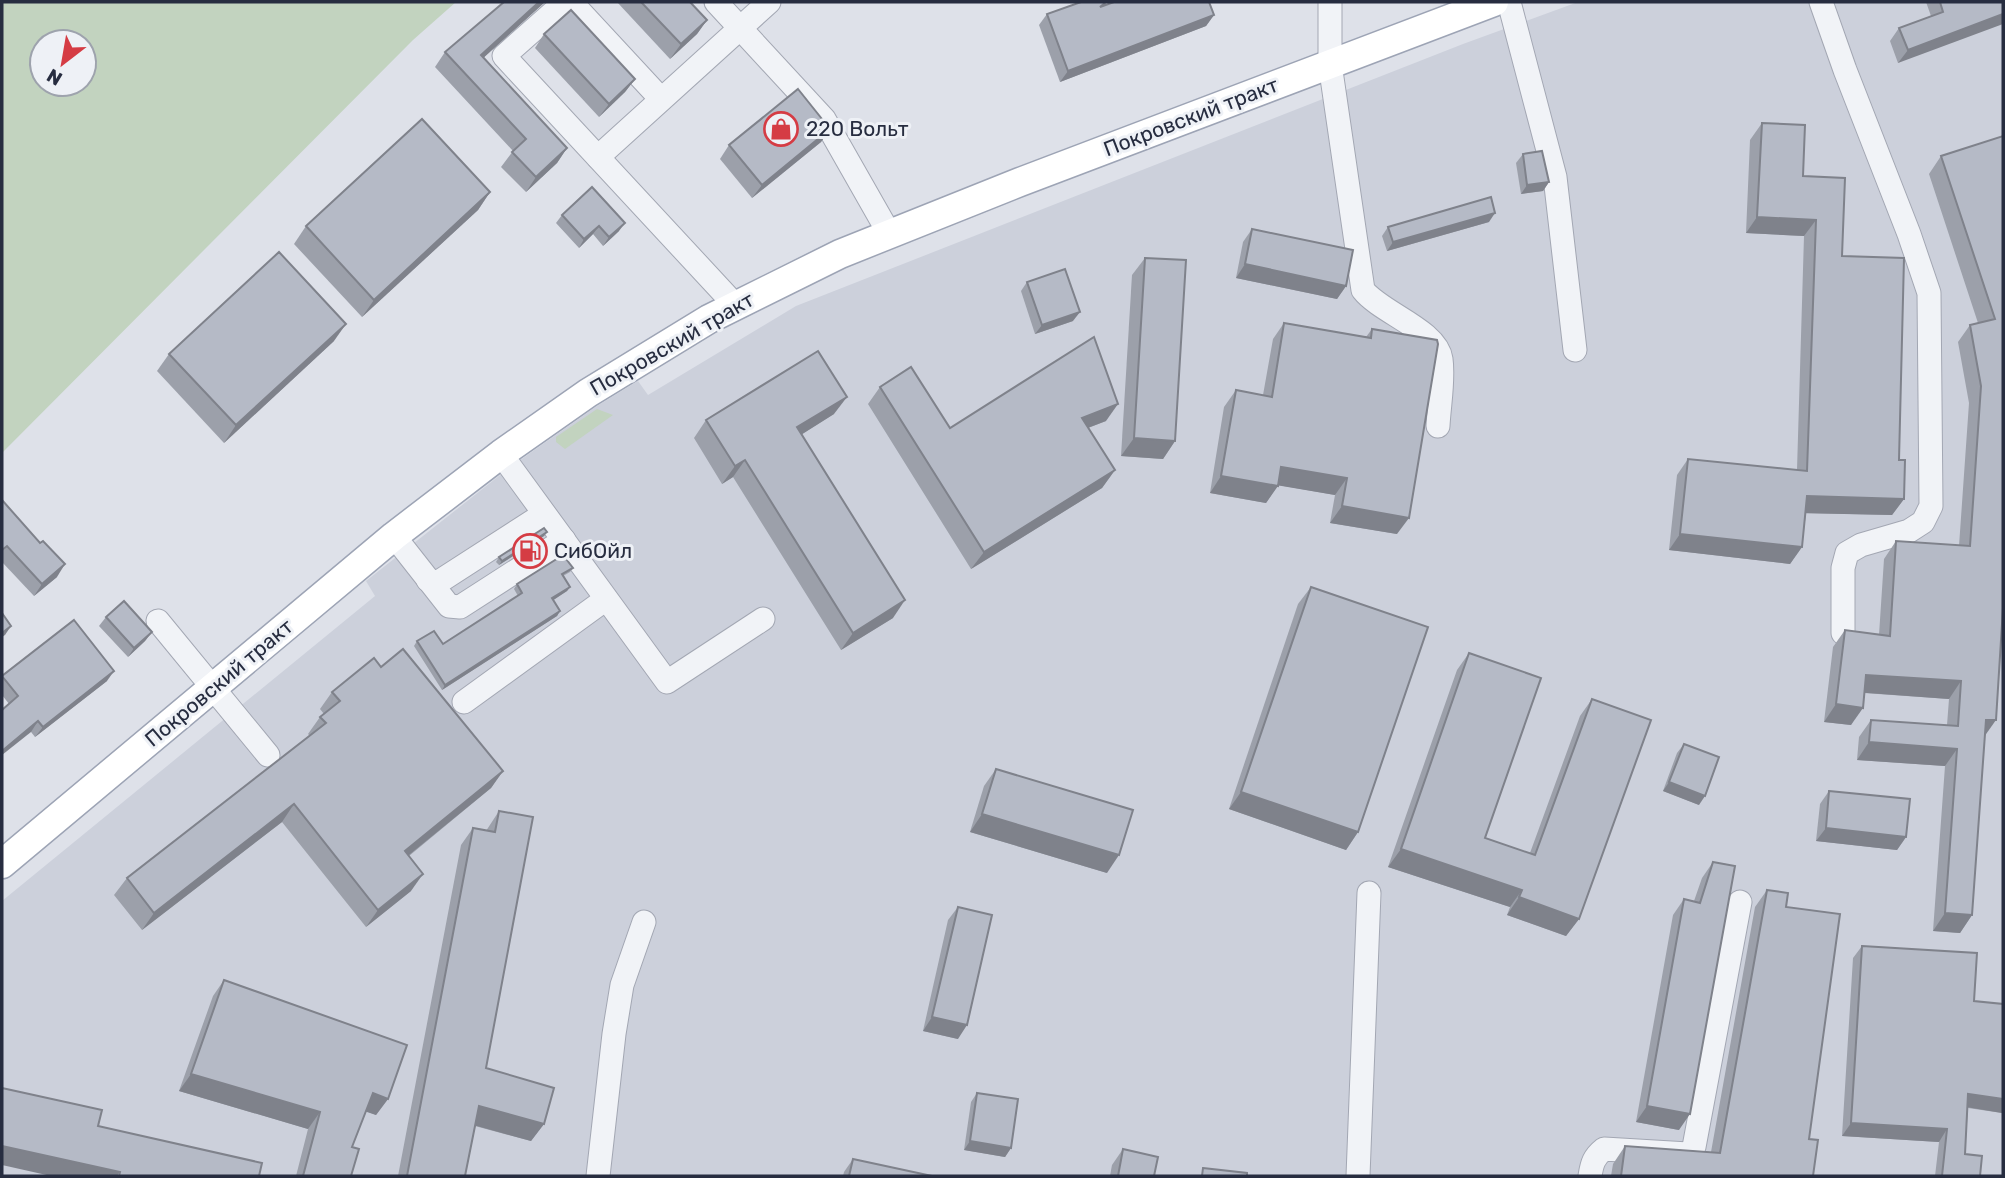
<svg xmlns="http://www.w3.org/2000/svg" width="2005" height="1178" font-family="Rubik,sans-serif">
<rect width="100%" height="100%" fill="#dee1e9"/>
<polygon fill="#ccd0db" points="1578,2 2003,2 2003,1176 2,1176 2,901 375,596 366,581 509,468 597,406 638,381 648,395 796,306 1463,44"/>
<g fill="#c2d3bf" fill-rule="evenodd">
<path d="M2 2H456L413 40 2 453ZM42 42H84V84H42Z"/>
<polygon points="597,409 613,415 565,449 556,442 556,437"/>
</g>
<g fill="none" stroke-linecap="round" stroke-linejoin="round">
<g stroke="#a3a7b3" stroke-width="25">
<g id="minor">
<polyline points="565,2 504,56 735,305"/>
<polyline points="571,2 661,99"/>
<polyline points="716,2 824,119 890,235"/>
<path d="M1330 2V64L1363 290C1381 313 1437 330 1441 359 1444 380 1439 405 1438 426"/>
<polyline points="1509,2 1555,177 1575,350"/>
<polyline points="1821,2 1845,70 1909,234 1929,293 1931,506 1923,522 1909,531 1861,545 1847,553 1843,568 1843,633"/>
<polyline points="598,157 769,2"/>
<polyline points="501,454 667,682 763,619"/>
<polyline points="394,536 449,606 460,607 564,540"/>
<polyline points="428,580 437,583 544,514"/>
<polyline points="158,621 268,755"/>
<polyline points="464,702 606,599"/>
<polyline points="598,1176 614,1034 622,985 644,922"/>
<polyline points="1358,1176 1369,893"/>
<path d="M1590 1176C1592 1163 1594 1157 1604 1149L1688 1154 1694 1147 1740 902"/>
</g>
</g>
<g stroke="#9da4b5" stroke-width="31">
<polyline id="major" points="2,864 394,536 501,454 588,393 709,319 840,254 1020,182 1494,2"/>
</g>
<use href="#minor" stroke="#f1f3f7" stroke-width="23"/>
<use href="#major" stroke="#fff" stroke-width="28"/>
</g>
<g fill="#9ca0aa">
<polygon points="504,2 545,2 483,58 567,148 557,163 526,192 501,167 513,151 435,67 445,52"/>
<polygon points="617,2 690,2 707,20 697,34 670,59"/>
<polygon points="1926,2 2003,2 1898,63 1890,41 1899,28 1931,16"/>
<polygon points="1047,14 1214,15 1206,26 1060,82 1039,25"/>
<polygon points="544,34 635,79 625,92 599,117 535,48"/>
<polygon points="1762,123 1803,176 1842,256 1899,460 1904,499 1892,515 1806,513 1802,547 1790,564 1669,550 1677,475 1688,459 1797,470 1804,236 1746,233 1750,140"/>
<polygon points="830,129 821,142 752,198 720,159 729,145"/>
<polygon points="2003,136 1985,736 1972,915 1960,933 1933,931 1945,766 1857,760 1859,737 1871,720 1947,725 1949,699 1864,693 1851,725 1824,722 1833,647 1845,630 1879,635 1884,559 1896,541 1959,546 1969,403 1958,342 1970,325 1978,323 1929,174 1941,156"/>
<polygon points="1523,154 1549,182 1543,191 1521,194 1516,163"/>
<polygon points="490,192 478,210 362,317 294,244 306,226"/>
<polygon points="562,215 619,231 603,246 593,234 579,248 556,223"/>
<polygon points="1489,222 1387,251 1382,236 1388,227"/>
<polygon points="1252,229 1346,286 1337,299 1236,278 1243,242"/>
<polygon points="1145,258 1175,441 1163,459 1121,456 1132,275"/>
<polygon points="1027,282 1073,321 1035,334 1021,291"/>
<polygon points="1284,323 1366,337 1372,329 1397,534 1330,523 1335,495 1278,485 1266,503 1210,493 1224,407 1236,390 1263,395 1273,339"/>
<polygon points="334,341 224,443 157,371 169,354"/>
<polygon points="880,387 950,428 1106,421 1088,428 1115,470 1102,488 971,569 868,404"/>
<polygon points="834,414 802,434 893,618 841,650 733,477 722,484 694,438 706,420"/>
<polygon points="2,500 57,577 34,596 2,562"/>
<polygon points="547,532 544,536 499,565 496,562 499,557"/>
<polygon points="573,568 570,572 563,576 570,587 567,591 553,600 560,611 557,616 442,690 414,646 417,641 443,644 518,596 514,589 517,584"/>
<polygon points="1311,587 1358,832 1346,850 1229,809 1298,604"/>
<polygon points="106,617 152,632 145,641 128,657 99,626"/>
<polygon points="74,620 107,681 35,737 2,695 2,677"/>
<polygon points="1469,653 1485,838 1530,853 1580,716 1592,699 1579,919 1566,936 1507,915 1510,907 1388,867 1457,670"/>
<polygon points="381,667 503,771 491,788 409,856 411,891 366,927 282,822 142,930 114,895 127,878 310,736 308,734 320,717 324,714 320,709 332,692"/>
<polygon points="1684,744 1699,805 1663,791 1677,753"/>
<polygon points="996,769 1107,873 970,832 984,786"/>
<polygon points="1829,791 1906,837 1897,850 1816,841 1820,804"/>
<polygon points="499,811 486,1068 544,1124 531,1141 475,1126 465,1176 398,1176 461,845 473,828 486,831"/>
<polygon points="1713,862 1679,1130 1636,1122 1673,915 1684,899 1694,901 1702,878"/>
<polygon points="1767,890 1786,907 1813,1176 1611,1176 1613,1164 1625,1146 1711,1152 1755,907"/>
<polygon points="958,907 958,1039 923,1031 948,920"/>
<polygon points="1862,946 1974,1001 2002,1113 1968,1108 1965,1154 1980,1176 1935,1176 1939,1142 1842,1136 1853,958"/>
<polygon points="224,980 388,1099 376,1115 366,1111 352,1147 351,1176 296,1176 308,1129 179,1091 213,996"/>
<polygon points="977,1093 1011,1148 1005,1157 964,1150 971,1102"/>
<polygon points="1123,1149 1154,1176 1110,1176 1112,1165"/>
<polygon points="853,1159 932,1176 843,1176 844,1172"/>
</g>
<g fill="#7f828b">
<polygon points="539,2 545,2 470,70 481,55"/>
<polygon points="2003,14 2003,24 1898,63 1908,50"/>
<polygon points="1214,15 1206,26 1060,82 1068,71"/>
<polygon points="707,20 697,34 670,59 681,44"/>
<polygon points="635,79 625,92 599,117 609,104"/>
<polygon points="830,129 821,142 752,198 762,185"/>
<polygon points="567,148 557,163 526,192 536,177"/>
<polygon points="1549,182 1543,191 1521,194 1527,185"/>
<polygon points="490,192 478,210 362,317 374,300"/>
<polygon points="1495,213 1489,222 1387,251 1393,242"/>
<polygon points="1757,217 1816,220 1804,236 1746,233"/>
<polygon points="625,223 619,231 603,246 609,237"/>
<polygon points="599,226 593,234 579,248 584,239"/>
<polygon points="1245,264 1346,286 1337,299 1236,278"/>
<polygon points="1080,312 1073,321 1035,334 1042,325"/>
<polygon points="346,324 334,341 224,443 236,425"/>
<polygon points="847,397 834,414 785,445 797,427"/>
<polygon points="1118,404 1106,421 1069,435 1082,418"/>
<polygon points="1134,438 1175,441 1163,459 1121,456"/>
<polygon points="745,460 733,477 722,484 735,466"/>
<polygon points="1281,467 1347,478 1335,495 1270,484"/>
<polygon points="1115,470 1102,488 971,569 984,552"/>
<polygon points="1221,476 1278,486 1266,503 1210,493"/>
<polygon points="1807,496 1904,499 1892,515 1796,513"/>
<polygon points="1342,506 1409,518 1397,534 1330,523"/>
<polygon points="547,532 544,536 499,565 502,561"/>
<polygon points="1680,534 1802,547 1790,564 1669,550"/>
<polygon points="65,564 57,577 34,596 42,584"/>
<polygon points="570,587 567,591 549,603 552,598"/>
<polygon points="905,600 893,618 841,650 853,633"/>
<polygon points="560,611 557,616 442,690 445,685"/>
<polygon points="11,626 5,635 2,637 2,633"/>
<polygon points="152,632 145,641 128,657 134,648"/>
<polygon points="114,671 107,681 35,737 43,727"/>
<polygon points="1866,675 1961,681 1949,699 1854,692"/>
<polygon points="1836,704 1863,708 1851,725 1824,722"/>
<polygon points="1986,720 1996,720 1984,737"/>
<polygon points="38,721 31,732 2,755 2,751"/>
<polygon points="1869,742 1957,749 1945,766 1857,760"/>
<polygon points="503,771 491,788 393,868 405,851"/>
<polygon points="1669,782 1705,796 1699,805 1663,791"/>
<polygon points="1241,792 1358,832 1346,850 1229,809"/>
<polygon points="294,804 282,822 142,930 154,913"/>
<polygon points="982,814 1119,855 1107,873 970,832"/>
<polygon points="1826,828 1906,837 1897,850 1816,841"/>
<polygon points="1401,849 1522,890 1510,907 1388,867"/>
<polygon points="423,874 411,891 366,927 378,910"/>
<polygon points="1519,897 1579,919 1566,936 1507,915"/>
<polygon points="1945,913 1972,915 1960,933 1933,931"/>
<polygon points="932,1017 967,1025 958,1039 923,1031"/>
<polygon points="191,1074 320,1112 308,1129 179,1091"/>
<polygon points="373,1093 388,1099 376,1115 361,1110"/>
<polygon points="1968,1094 2003,1099 2003,1111 2002,1113 1960,1106"/>
<polygon points="479,1106 544,1124 531,1141 466,1123"/>
<polygon points="1647,1106 1690,1114 1679,1130 1636,1122"/>
<polygon points="1851,1123 1947,1129 1939,1142 1842,1136"/>
<polygon points="970,1141 1011,1148 1005,1157 964,1150"/>
<polygon points="2,1146 120,1172 117,1176 51,1176 2,1165"/>
</g>
<g fill="#b5bac6" stroke="#7f828b" stroke-width="2">
<polygon points="504,2 539,2 481,55 567,148 536,177 512,152 526,139 445,52"/>
<polygon points="641,2 690,2 707,20 681,44"/>
<polygon points="1081,2 1106,2 1100,7 1114,2 1209,2 1214,15 1068,71 1047,14"/>
<polygon points="1940,2 2003,2 2003,14 1908,50 1899,28 1943,12"/>
<polygon points="571,10 635,79 609,104 544,34"/>
<polygon points="798,89 830,129 762,185 729,145"/>
<polygon points="422,119 490,192 374,300 306,226"/>
<polygon points="1762,123 1805,125 1803,176 1845,178 1842,256 1904,258 1899,460 1905,460 1904,499 1807,496 1802,547 1680,534 1688,459 1807,471 1816,220 1757,217"/>
<polygon points="2003,136 2003,608 1996,720 1986,720 1972,915 1945,913 1957,749 1869,742 1871,720 1958,726 1961,681 1866,675 1863,708 1836,704 1845,630 1890,636 1896,541 1970,546 1981,386 1970,325 1995,319 1941,156"/>
<polygon points="1542,151 1549,182 1527,185 1523,154"/>
<polygon points="592,187 625,223 609,237 599,226 584,239 562,215"/>
<polygon points="1491,197 1495,213 1393,242 1388,227"/>
<polygon points="1252,229 1353,250 1346,286 1245,264"/>
<polygon points="279,252 346,324 236,425 169,354"/>
<polygon points="1145,258 1186,260 1175,441 1134,438"/>
<polygon points="1065,269 1080,312 1042,325 1027,282"/>
<polygon points="1284,323 1371,338 1372,329 1437,340 1438,344 1409,518 1342,506 1347,478 1281,467 1278,486 1221,476 1236,390 1272,397"/>
<polygon points="1094,337 1118,404 1082,418 1115,470 984,552 880,387 911,367 950,428"/>
<polygon points="818,351 847,397 797,427 905,600 853,633 745,460 735,466 706,420"/>
<polygon points="2,500 40,543 43,541 65,564 42,584 7,546 2,550"/>
<polygon points="544,528 547,532 502,561 499,557"/>
<polygon points="563,555 573,568 562,574 570,587 552,598 560,611 445,685 417,641 434,631 443,644 522,593 517,584"/>
<polygon points="1311,587 1428,627 1358,832 1241,792"/>
<polygon points="124,601 152,632 134,648 106,617"/>
<polygon points="2,613 11,626 2,633"/>
<polygon points="74,620 114,671 43,727 38,721 2,751 2,710 18,696 2,676"/>
<polygon points="403,649 503,771 405,851 423,874 378,910 294,804 154,913 127,878 326,723 320,717 340,701 332,692 374,658 381,667"/>
<polygon points="1469,653 1541,678 1485,838 1535,855 1592,699 1651,720 1579,919 1519,897 1522,890 1401,849"/>
<polygon points="1684,744 1719,757 1705,796 1669,782"/>
<polygon points="996,769 1133,810 1119,855 982,814"/>
<polygon points="1829,791 1910,799 1906,837 1826,828"/>
<polygon points="499,811 533,817 486,1068 554,1088 544,1124 479,1106 465,1176 407,1176 473,828 495,832"/>
<polygon points="1713,862 1735,866 1690,1114 1647,1106 1684,899 1700,903"/>
<polygon points="1767,890 1788,893 1786,907 1840,914 1809,1139 1818,1140 1813,1176 1621,1176 1625,1146 1720,1153"/>
<polygon points="958,907 992,915 967,1025 932,1017"/>
<polygon points="1862,946 1977,953 1974,1001 2003,1004 2003,1099 1968,1094 1965,1154 1982,1156 1980,1176 1942,1176 1947,1129 1851,1123"/>
<polygon points="224,980 407,1045 388,1099 373,1093 352,1147 359,1149 351,1176 303,1176 320,1112 191,1074"/>
<polygon points="2,1088 102,1110 98,1126 262,1163 259,1176 119,1176 120,1172 2,1146"/>
<polygon points="977,1093 1018,1099 1011,1148 970,1141"/>
<polygon points="1123,1149 1158,1157 1154,1176 1118,1176"/>
<polygon points="853,1159 932,1176 849,1176"/>
<polygon points="1203,1168 1247,1173 1247,1176 1202,1176"/>
</g>
<defs>
<g id="shop-ring" transform="scale(1.75)"><circle r="9.5" fill="#eef1f6" stroke="#d53c44" stroke-width="1.5"/><path d="M-5-2.5h2.3a2.7 3.5 0 0 1 5.4 0H5L5.5 6h-11ZM-1.5-2.5h3a1.5 2.3 0 0 0-3 0Z" fill="#d53c44"/></g>
<g id="fuel-ring" transform="scale(1.75)"><circle r="9.5" fill="#eef1f6" stroke="#d53c44" stroke-width="1.5"/><path d="M-5.5-6h7V0h2V4h1.3V-2.5L3-4.5l.8-.8L6-3V5H2.5V1h-1V6h-7ZM-4.2-4.7v3.2H.2V-4.7Z" fill="#d53c44"/></g>
</defs>
<g fill-rule="evenodd">
<use href="#shop-ring" x="781" y="129"/>
<use href="#fuel-ring" x="530" y="551"/>
</g>
<g text-anchor="middle" stroke-width="6" stroke-linejoin="round" paint-order="stroke">
<g font-size="21" fill="#272d40" stroke="#eef1f6">
<text transform="translate(1191 117) rotate(-21)" y="7">Покровский тракт</text>
<text transform="translate(672 344) rotate(-30)" y="7">Покровский тракт</text>
<text transform="translate(219 683) rotate(-40)" y="7">Покровский тракт</text>
</g>
<g font-size="21" fill="#272d40" stroke="#eef1f6" text-anchor="start">
<text x="806" y="136">220 Вольт</text>
<text x="554" y="558">СибОйл</text>
</g>
</g>
<rect width="2005" height="1178" fill="none" stroke="#272d40" stroke-width="7"/>
<g transform="translate(63 63) rotate(211)"><circle r="33" fill="#eef1f6" stroke="#9ea3ad" stroke-width="2"/>
<path d="M0-5L12 26L0 18L-12 26Z" fill="#d53c44"/>
<text y="-10" font-size="19" font-weight="bold" text-anchor="middle" fill="#272d40">N</text>
</g>
</svg>
